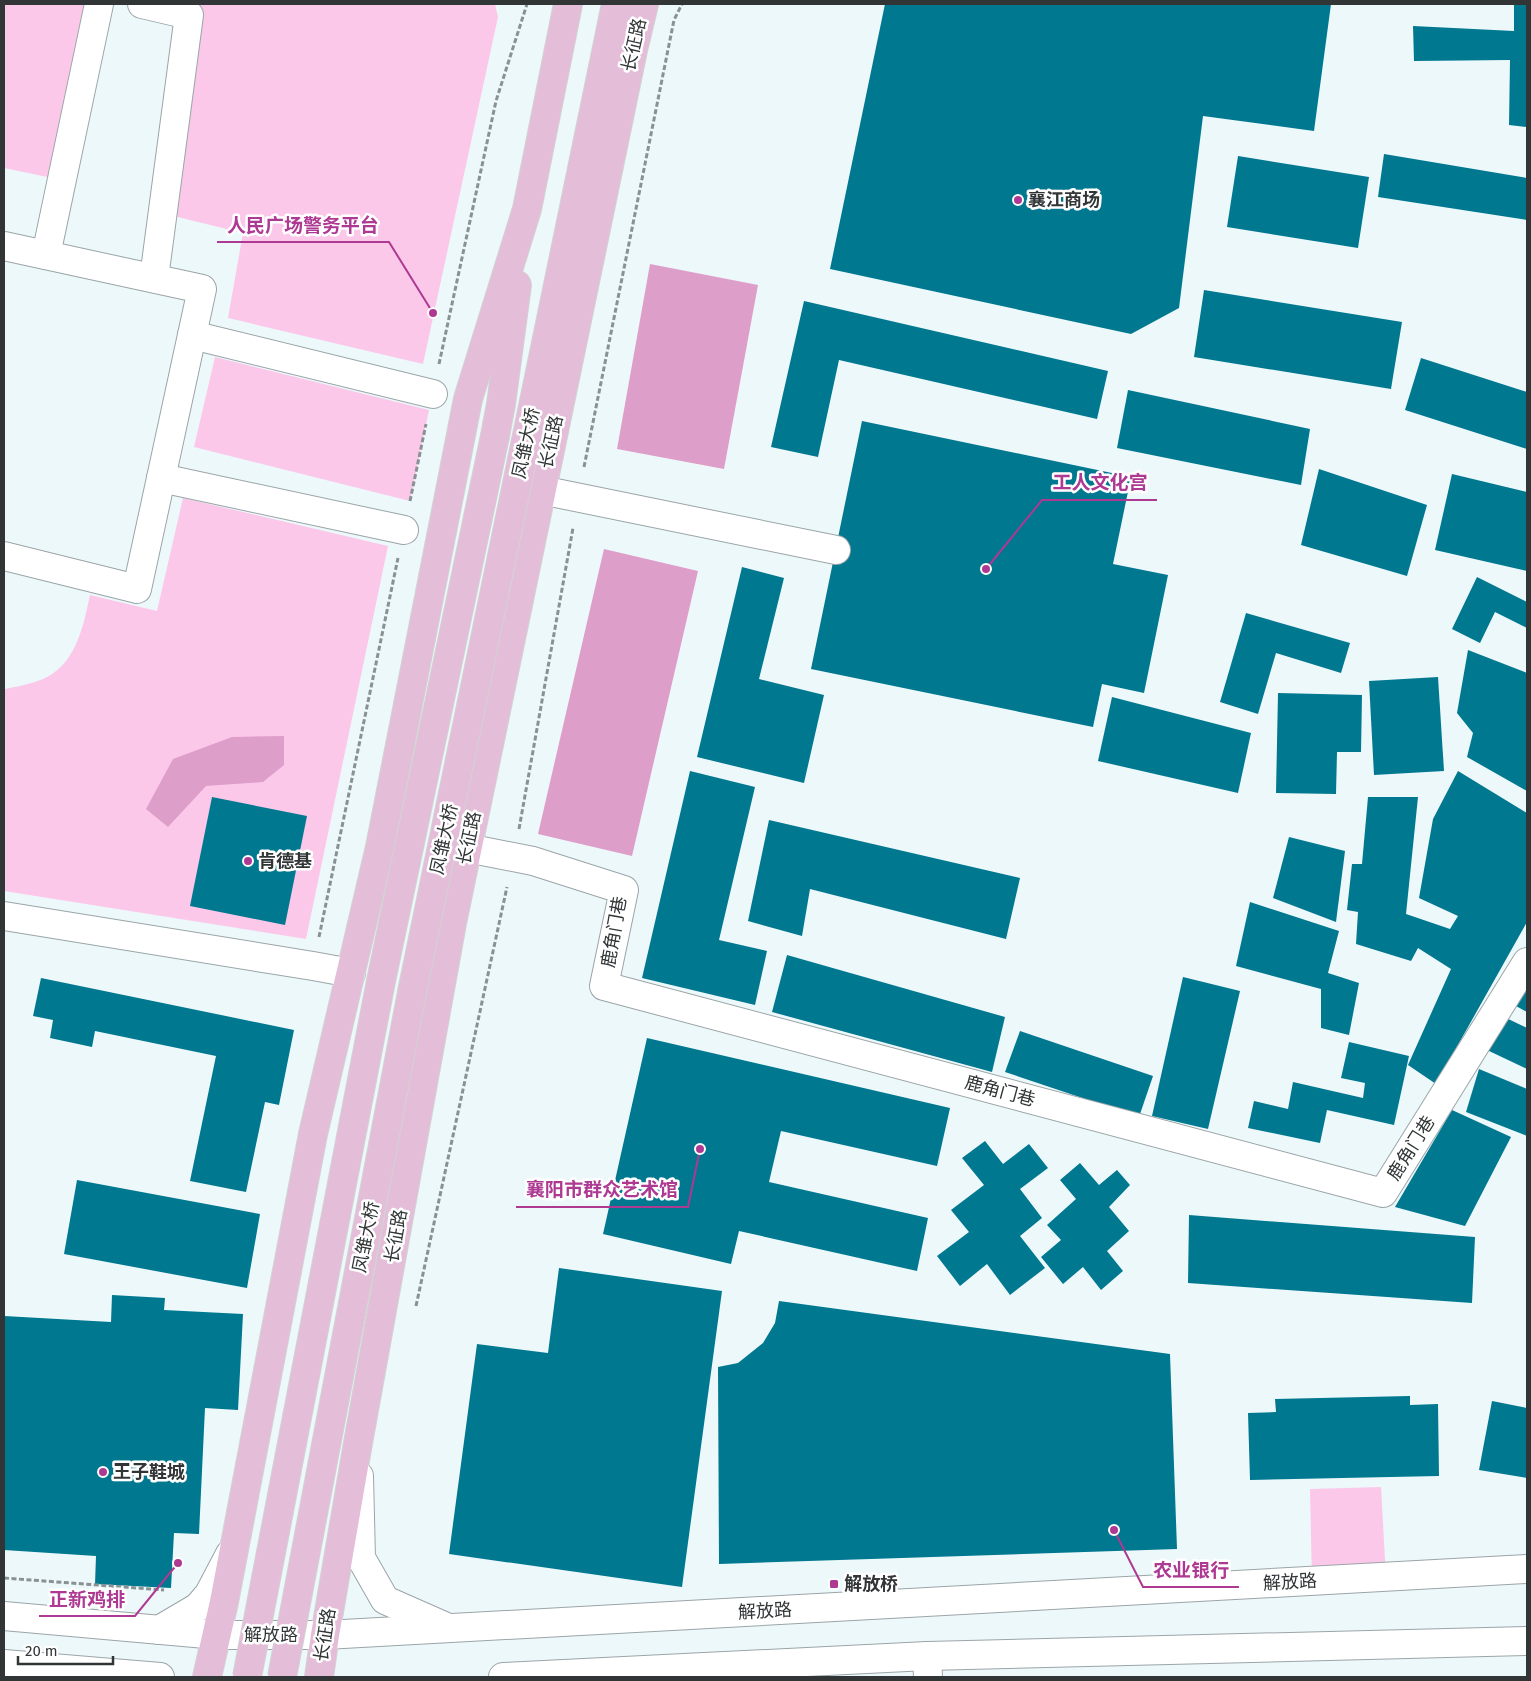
<svg xmlns="http://www.w3.org/2000/svg" width="1531" height="1681" font-family="'Fira Sans','Noto Sans SC',sans-serif">
<rect width="100%" height="100%" fill="#edf8fb"/>
<g fill="#fbc8ea">
<polygon points="4,4 99,4 62,180 4,168"/>
<polygon points="191,4 495,4 498,17 423,364 228,318 243,233 157,212"/>
<polygon points="215,357 429,410 410,501 194,447"/>
<path d="M183 498 388 546 306 939 4 891V696L5 689C20 686 36 683 49 676 77 660 84 623 90 595L157 611Z"/>
<polygon points="1381,1487 1386,1577 1312,1581 1310,1489"/>
</g>
<g fill="#de9eca">
<polygon points="650,264 758,285 724,469 617,449"/>
<polygon points="604,549 698,571 632,856 538,834"/>
<polygon points="284,736 284,765 263,782 206,786 168,827 146,809 173,759 232,737"/>
</g>
<g fill="#007890">
<polygon points="885,4 1331,4 1314,131 1203,116 1179,308 1131,334 830,269"/>
<polygon points="1514,4 1527,4 1527,127 1509,125 1510,60 1414,61 1413,26 1514,31"/>
<polygon points="1384,154 1527,178 1527,220 1378,197"/>
<polygon points="1238,156 1369,177 1358,248 1227,227"/>
<polygon points="1204,290 1402,322 1391,389 1194,357"/>
<polygon points="804,301 1108,371 1097,419 839,360 818,457 771,447"/>
<polygon points="1421,358 1527,392 1527,449 1405,410"/>
<polygon points="1128,390 1310,429 1301,485 1117,448"/>
<polygon points="862,421 1131,477 1113,564 1168,575 1144,693 1102,684 1093,727 811,669"/>
<polygon points="1319,469 1427,505 1407,576 1301,545"/>
<polygon points="1452,474 1527,492 1527,571 1435,550"/>
<polygon points="742,567 784,578 759,679 824,695 804,783 697,757"/>
<polygon points="1477,577 1527,602 1527,628 1495,612 1480,643 1452,629"/>
<polygon points="1246,613 1350,643 1341,673 1276,653 1258,714 1220,702"/>
<polygon points="1468,650 1527,673 1527,791 1467,757 1473,733 1457,713"/>
<polygon points="1438,677 1444,771 1374,775 1369,681"/>
<polygon points="1278,693 1362,695 1361,752 1337,752 1336,794 1276,793"/>
<polygon points="1112,697 1251,733 1238,793 1098,761"/>
<polygon points="690,771 755,787 719,940 767,951 755,1005 642,978"/>
<polygon points="1458,771 1527,813 1527,922 1436,1084 1408,1065 1451,969 1418,948 1411,961 1356,944 1358,912 1347,910 1352,864 1362,864 1368,797 1418,797 1406,914 1450,929 1458,916 1419,898 1433,819"/>
<polygon points="212,797 307,816 285,925 190,906"/>
<polygon points="769,820 1020,878 1006,939 810,889 802,936 748,921"/>
<polygon points="1289,837 1345,851 1336,922 1273,898"/>
<polygon points="1250,902 1339,931 1328,973 1359,983 1349,1035 1321,1028 1321,989 1236,966"/>
<polygon points="787,955 1005,1017 992,1072 772,1012"/>
<polygon points="1183,977 1240,991 1208,1129 1152,1116"/>
<polygon points="41,978 294,1030 279,1105 265,1102 246,1192 190,1181 216,1056 95,1031 92,1047 50,1038 53,1020 33,1016"/>
<polygon points="1527,988 1527,1012 1516,1006"/>
<polygon points="1504,1017 1527,1028 1527,1069 1487,1050"/>
<polygon points="1020,1031 1153,1076 1139,1117 1005,1072"/>
<polygon points="647,1038 950,1108 937,1166 781,1131 769,1182 928,1218 917,1271 739,1231 731,1264 603,1234"/>
<polygon points="1349,1042 1409,1056 1394,1125 1327,1110 1320,1143 1248,1128 1254,1101 1288,1109 1293,1082 1363,1098 1365,1083 1341,1078"/>
<polygon points="1479,1069 1527,1089 1527,1136 1466,1112"/>
<polygon points="1452,1110 1511,1137 1465,1226 1395,1207"/>
<polygon points="985,1141 1003,1164 1029,1144 1048,1168 1020,1189 1042,1218 1020,1236 1045,1268 1010,1295 987,1264 960,1286 937,1256 969,1232 951,1210 984,1185 962,1158"/>
<polygon points="1080,1163 1099,1185 1117,1170 1130,1185 1109,1207 1129,1231 1107,1251 1123,1271 1101,1290 1083,1267 1063,1284 1041,1257 1061,1240 1047,1225 1076,1199 1060,1180"/>
<polygon points="77,1180 260,1214 247,1288 64,1254"/>
<polygon points="1189,1215 1475,1237 1472,1303 1188,1283"/>
<polygon points="559,1268 722,1291 682,1587 449,1554 477,1344 548,1353"/>
<polygon points="112,1295 165,1298 164,1310 243,1314 238,1410 205,1408 199,1534 174,1533 171,1588 95,1584 96,1556 4,1550 4,1316 111,1322"/>
<polygon points="779,1301 1170,1354 1177,1549 719,1564 718,1367 738,1363 763,1343 775,1323"/>
<polygon points="1410,1396 1410,1405 1438,1404 1439,1476 1250,1480 1248,1413 1276,1412 1275,1399"/>
<polygon points="1492,1401 1527,1408 1527,1478 1479,1470"/>
</g>
<g fill="none" stroke-linecap="round" stroke-linejoin="round">
<g stroke="#9ba5a8" stroke-width="30">
<g id="street">
<polyline points="142,4 189,15 154,278"/>
<polyline points="4,246 202,289 137,589 4,556"/>
<polyline points="46,255 99,4"/>
<polyline points="192,335 433,394"/>
<polyline points="161,478 404,530"/>
<polyline points="541,490 836,550"/>
<polyline points="467,848 533,861 624,890 604,986 1383,1193 1527,962"/>
<polyline points="4,916 313,966 351,973"/>
<polyline points="927,1656 928,1677"/>
</g>
</g>
<g stroke="#9ba5a8" stroke-width="30">
<g id="secondary">
<polyline points="359,1476 361,1558 385,1600 444,1626"/>
<polyline points="4,1616 217,1635 325,1635 1527,1569"/>
<polyline points="159,1630 198,1607 209,1594 230,1554"/>
<polyline points="4,1664 160,1677"/>
<polyline points="503,1677 927,1656 1527,1641"/>
</g>
</g>
<g stroke="#d2d3d3" stroke-width="30">
<g id="primary">
<polyline points="495,436 501,404 517,285"/>
<polyline points="525,445 616,4"/>
<polyline points="207,1677 224,1602 313,1134 380,847 468,399 527,209 568,4"/>
<polyline points="319,1677 325,1635 358,1443 452,923 633,50 644,4"/>
</g>
</g>
<g stroke="#8a9193" stroke-width="3" stroke-dasharray="5 2.5" stroke-linecap="butt">
<polyline points="439,364 496,101 527,4"/>
<polyline points="584,467 674,20 682,4"/>
<polyline points="410,501 426,424"/>
<polyline points="519,829 573,528"/>
<polyline points="319,937 398,558"/>
<polyline points="416,1306 507,887"/>
<polyline points="4,1578 164,1590"/>
</g>
<use href="#street" stroke="#fff" stroke-width="28"/>
<use href="#secondary" stroke="#fff" stroke-width="28"/>
<use href="#primary" stroke="#e4bdd9" stroke-width="28"/>
<g stroke="#d2d3d3" stroke-width="30" stroke-linecap="butt">
<g id="primary-bridge">
<polyline points="247,1677 381,981 495,436"/>
<polyline points="282,1677 413,987 525,445"/>
</g>
</g>
<use href="#primary-bridge" stroke="#e4bdd9" stroke-width="28"/>
</g>
<g fill="#ad3992" stroke="#fff" stroke-width="2">
<circle cx="1018" cy="200" r="5"/>
<circle cx="248" cy="861" r="5"/>
<circle cx="103" cy="1472" r="5"/>
<rect x="829" y="1579" width="10" height="10" rx="2.5"/>
</g>
<g text-anchor="middle" stroke-width="5" stroke-linejoin="round" paint-order="stroke">
<g font-size="18" fill="#313536" stroke="#fff">
<text transform="translate(634 45) rotate(-77)" y="6">长征路</text>
<text transform="translate(551 442) rotate(-78)" y="6">长征路</text>
<text transform="translate(526 443) rotate(-78)" y="6">凤雏大桥</text>
<text transform="translate(469 838) rotate(-78)" y="6">长征路</text>
<text transform="translate(444 839) rotate(-78)" y="6">凤雏大桥</text>
<text transform="translate(614 932) rotate(-80)" y="6">鹿角门巷</text>
<text transform="translate(1000 1091) rotate(15)" y="6">鹿角门巷</text>
<text transform="translate(1411 1148) rotate(-58)" y="6">鹿角门巷</text>
<text transform="translate(396 1236) rotate(-80)" y="6">长征路</text>
<text transform="translate(366 1237) rotate(-79)" y="6">凤雏大桥</text>
<text transform="translate(1290 1582) rotate(-3)" y="6">解放路</text>
<text transform="translate(765 1611) rotate(-3)" y="6">解放路</text>
<text x="271" y="1641">解放路</text>
<text transform="translate(325 1635) rotate(-81)" y="6">长征路</text>
</g>
<g font-size="18" font-weight="bold" fill="#313536" stroke="#fff" text-anchor="start">
<text x="1028" y="206">襄江商场</text>
<text x="258" y="867">肯德基</text>
<text x="113" y="1478">王子鞋城</text>
<text x="844" y="1590">解放桥</text>
</g>
</g>
<path fill="none" stroke="#ad3992" stroke-width="2" d="M433 313L389 242H217M986 569L1042 500H1157M700 1149L688 1207H516M1114 1530L1143 1587H1239M178 1563L135 1616H39"/>
<g fill="#ad3992" stroke="#fff" stroke-width="2">
<circle cx="433" cy="313" r="5"/>
<circle cx="986" cy="569" r="5"/>
<circle cx="700" cy="1149" r="5"/>
<circle cx="1114" cy="1530" r="5"/>
<circle cx="178" cy="1563" r="5"/>
</g>
<g font-size="19" text-anchor="middle" font-weight="bold" fill="#ad3992" stroke="#fff" stroke-width="5" stroke-linejoin="round" paint-order="stroke">
<text x="303" y="232">人民广场警务平台</text>
<text x="1100" y="489">工人文化宫</text>
<text x="602" y="1196">襄阳市群众艺术馆</text>
<text x="1191" y="1577">农业银行</text>
<text x="87" y="1606">正新鸡排</text>
</g>
<rect width="1531" height="1681" fill="none" stroke="#313536" stroke-width="10"/>
<path d="M18 1656v8h95v-8" fill="none" stroke="#313536" stroke-width="2.5"/>
<text x="25" y="1656" font-size="15" fill="#313536" stroke="#ffffff" stroke-width="4" paint-order="stroke">20 m</text>
</svg>
